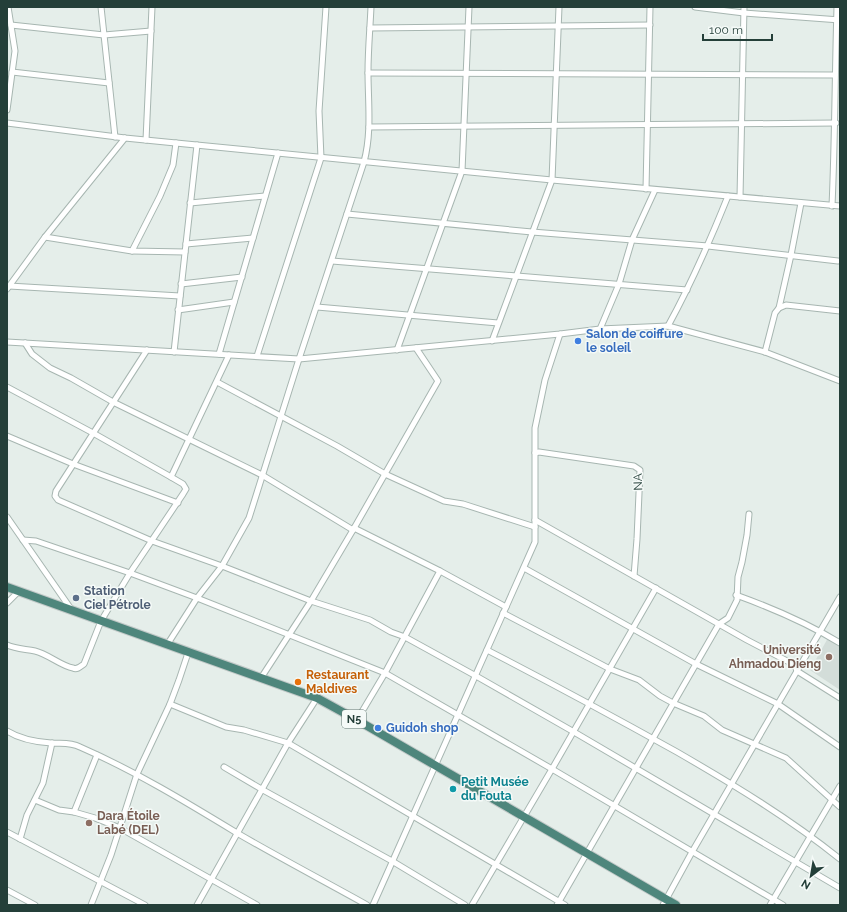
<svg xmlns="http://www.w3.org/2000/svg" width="847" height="912" font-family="Raleway,sans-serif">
<rect width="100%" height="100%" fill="#e5eeea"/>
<polygon fill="#d3ddd9" points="828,638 840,645 840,690 810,670"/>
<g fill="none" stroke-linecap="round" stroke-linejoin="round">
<g stroke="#a7b6b1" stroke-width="7">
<g id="minor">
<polyline points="101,7 115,137"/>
<polyline points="695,7 744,13 840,20"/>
<polyline points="11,25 104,35 151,31"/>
<polyline points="370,28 650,25"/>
<polyline points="12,72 109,83"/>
<polyline points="368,73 835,75"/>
<polyline points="7,110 15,51 8,7"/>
<polyline points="7,123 125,138 552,180 840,206"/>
<polyline points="369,127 836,123"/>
<polyline points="146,140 152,7"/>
<polyline points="646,189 650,7"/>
<polyline points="740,197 744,7"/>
<polyline points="190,203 265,196"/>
<path d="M832 206C835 140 835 73 837 7"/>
<polyline points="347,214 532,232 708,246 838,261"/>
<polyline points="45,237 132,251 185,252"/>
<polyline points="186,244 253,238"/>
<polyline points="132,251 160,196 173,165 176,143"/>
<polyline points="332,261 687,290"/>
<polyline points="181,284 242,277"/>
<polyline points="9,286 180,296"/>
<polyline points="7,289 45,237 125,138"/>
<polyline points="317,307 498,323"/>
<polyline points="779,308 791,255 801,203"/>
<polyline points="178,310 234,302"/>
<path d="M668 326C691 284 710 241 728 196"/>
<polyline points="600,329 619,284 632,240 655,190"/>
<polyline points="492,341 552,180 559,7"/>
<polyline points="7,342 299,359 560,334 600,329 668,326 765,352 840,381"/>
<polyline points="25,343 32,354 50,368 71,378 113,402 262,475 353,530"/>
<polyline points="147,350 56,491 55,496 58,500 152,541 222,566 311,601 370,620 391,632 405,637 476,676 574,732 840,888"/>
<polyline points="397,350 462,171 469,7"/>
<polyline points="174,352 197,145"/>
<polyline points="765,352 775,313 779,308 786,305 840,311"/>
<polyline points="219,354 278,153"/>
<polyline points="257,356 321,158 319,111 326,7"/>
<polyline points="217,382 337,446 385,474 444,501 463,504 535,527"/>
<polyline points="7,387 93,433 171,477"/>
<polyline points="7,436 73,464 178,503"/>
<polyline points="535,453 539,452 634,466 640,470 637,539 634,576"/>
<polyline points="7,517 71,609"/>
<polyline points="535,520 747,640 789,662 795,666 797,671 840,698"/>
<polyline points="354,528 440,571 506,607"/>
<polyline points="23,540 36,541 130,573 197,598 385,673 552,769 783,905"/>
<polyline points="524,568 696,664 778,704 840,747"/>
<path d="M736 595C772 608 807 623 840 643"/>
<polyline points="7,603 19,591"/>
<polyline points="503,613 610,669 639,680 660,696 673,703 704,716 722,730 786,758 840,807"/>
<path d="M7 645C16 649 26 649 35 651 48 654 61 666 73 668 77 670 80 667 84 664L101 621 130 573 183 494 186 489 183 484 171 477 229 355"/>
<path d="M167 645 197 598 222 566 249 518 299 359 364 162C372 132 368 102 368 72 368 50 370 29 371 7"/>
<path d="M487 650C551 683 614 717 677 752 734 785 789 818 840 859"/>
<polyline points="261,678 311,601 353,530 438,381 416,348"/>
<polyline points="170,704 226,727 244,730 288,743 565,905"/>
<polyline points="357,720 385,673 440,571"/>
<path d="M7 731C20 739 36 742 51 743 61 744 70 742 80 747 135 771 186 802 237 833 280 858 324 881 367 905"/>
<polyline points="224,767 263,790 392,861 465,905"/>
<polyline points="35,800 59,810 74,812 95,818 120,828 257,905"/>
<polyline points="74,812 97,755"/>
<polyline points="7,832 145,905"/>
<polyline points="20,839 27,815 43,783 52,743"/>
<polyline points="7,890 35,905"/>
<polyline points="91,905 111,855 137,774 170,704 179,680 188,653"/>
<polyline points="197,905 288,743 317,698"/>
<polyline points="373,905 535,542 535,428 545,380 560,334"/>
<polyline points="472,905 552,769 656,588"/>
<polyline points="557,905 719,624 728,618 737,600 738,577 742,562 747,535 749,514"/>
<polyline points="663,905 692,852 840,597"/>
<polyline points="770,905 840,786"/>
</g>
</g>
<g stroke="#c2c9c8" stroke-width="10">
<polyline id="trunk" points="7,587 317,698 357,720 676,905"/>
</g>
<use href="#minor" stroke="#fff" stroke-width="5"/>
<use href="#trunk" stroke="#4e867c" stroke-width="8"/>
</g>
<g fill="#3f7fe0" stroke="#f5faf8" stroke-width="1.5">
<circle cx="578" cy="341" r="4"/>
<circle cx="378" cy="728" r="4"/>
</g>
<circle fill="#5c6f8a" stroke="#f5faf8" stroke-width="1.5" cx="76" cy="598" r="4"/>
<g fill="#8d6e63" stroke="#f5faf8" stroke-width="1.5">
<circle cx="829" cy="657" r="4"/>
<circle cx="89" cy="823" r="4"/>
</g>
<circle fill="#e8710a" stroke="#f5faf8" stroke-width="1.5" cx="298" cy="682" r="4"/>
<circle fill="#0f9aa8" stroke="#f5faf8" stroke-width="1.5" cx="453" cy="789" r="4"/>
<g text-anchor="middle" stroke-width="3" stroke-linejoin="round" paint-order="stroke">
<rect fill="#f5faf8" stroke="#637772" stroke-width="1" x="342" y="710" width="24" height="18" rx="3"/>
<g font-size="11" font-weight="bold" fill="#243f39">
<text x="354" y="723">N5</text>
</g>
<g font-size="12" font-weight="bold" fill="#366cbe" stroke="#f5faf8" text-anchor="start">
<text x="586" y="338">Salon de coiffure<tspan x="586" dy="14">le soleil</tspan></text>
<text x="386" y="732">Guidoh shop</text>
</g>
<g font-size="12" fill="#243f39" stroke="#f5faf8">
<text transform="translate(638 482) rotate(-92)" y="4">NA</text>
</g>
<g font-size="12" font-weight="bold" fill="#4e5e75" stroke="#f5faf8" text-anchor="start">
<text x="84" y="595">Station<tspan x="84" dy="14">Ciel Pétrole</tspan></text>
</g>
<g font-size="12" font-weight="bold" fill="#785e54" stroke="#f5faf8" text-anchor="end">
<text x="821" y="654">Université<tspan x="821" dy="14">Ahmadou Dieng</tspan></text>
<text x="97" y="820" text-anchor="start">Dara Étoile<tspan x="97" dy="14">Labé (DEL)</tspan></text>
</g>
<g font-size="12" font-weight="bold" fill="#c56008" stroke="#f5faf8" text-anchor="start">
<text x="306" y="679">Restaurant<tspan x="306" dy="14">Maldives</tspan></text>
</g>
<g font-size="12" font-weight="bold" fill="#0d838f" stroke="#f5faf8" text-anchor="start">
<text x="461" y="786">Petit Musée<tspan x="461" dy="14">du Fouta</tspan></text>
</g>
</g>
<rect width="847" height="912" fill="none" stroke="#243f39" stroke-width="16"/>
<g transform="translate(811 876) rotate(211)" stroke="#f5faf8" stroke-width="3" paint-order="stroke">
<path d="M0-3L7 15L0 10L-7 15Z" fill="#243f39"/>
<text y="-6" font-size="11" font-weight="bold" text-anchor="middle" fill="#243f39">N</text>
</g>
<path d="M703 34v6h69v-6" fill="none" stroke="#243f39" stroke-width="2"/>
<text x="709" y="34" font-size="12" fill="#243f39" stroke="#f5faf8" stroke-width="3" paint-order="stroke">100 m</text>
</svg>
